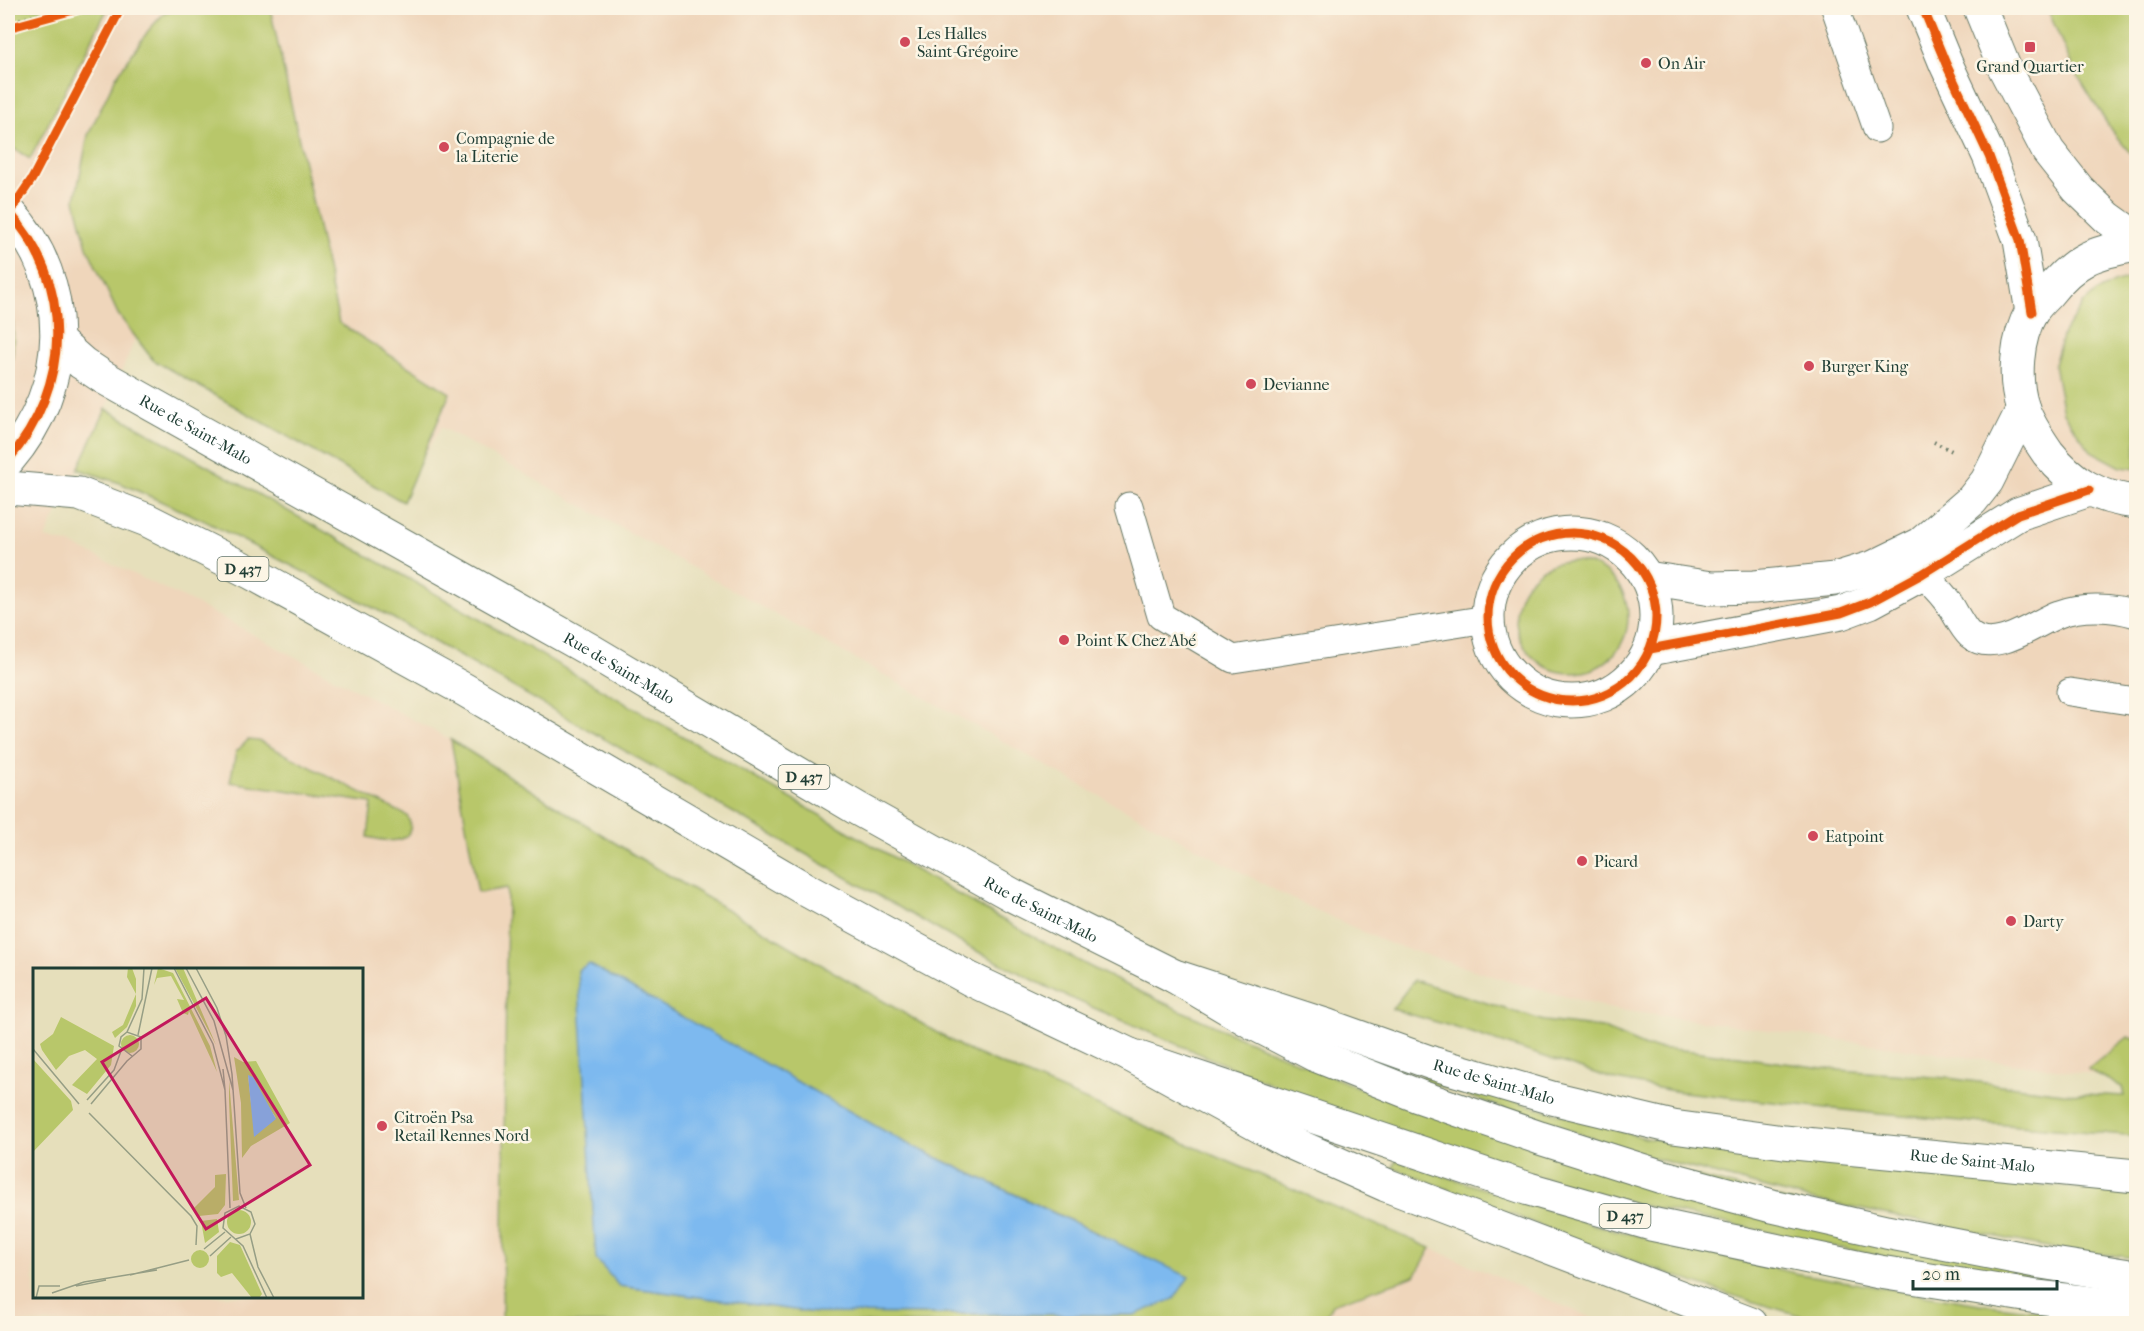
<svg xmlns="http://www.w3.org/2000/svg" width="2144" height="1331" font-family="'IM FELL French Canon',serif">
<rect width="100%" height="100%" fill="#fcf5e5"/>
<filter id="ink" filterUnits="userSpaceOnUse"><feTurbulence type="fractalNoise" baseFrequency=".0167" numOctaves="2"/><feDisplacementMap in="SourceGraphic" scale="12" xChannelSelector="R" yChannelSelector="G"/><feConvolveMatrix kernelMatrix="1 2 1 2 8 2 1 2 1" color-interpolation-filters="sRGB"/></filter>
<filter id="wash" filterUnits="userSpaceOnUse"><feTurbulence type="fractalNoise" baseFrequency=".008" numOctaves="4" result="noise"/><feDisplacementMap in="SourceGraphic" scale="24" xChannelSelector="R" yChannelSelector="G"/><feGaussianBlur stdDeviation="1.35" result="paint"/><feColorMatrix in="noise" values="0 0 0 0 0 0 0 0 0 0 0 0 0 0 0 0 0 1.4 0 .05"/><feComposite in="paint" operator="in"/></filter>
<g filter="url(#wash)">
<rect width="100%" height="100%" fill="#e6dfbb"/>
<g fill="#efd6bb" fill-rule="evenodd">
<path d="M8 8H2136V1080L1612 1009 1508 981 1385 942 1282 894 1109 801 441 427 407 484 138 332 106 409 45 538 73 545 194 603 451 740 478 892 507 888 502 1323H8ZM34 970H362V1296H34Z"/>
<polygon points="1431,1248 1603,1323 1323,1324 1332,1304 1415,1275"/>
</g>
<g fill="#b8c76a" stroke="#6c824f" stroke-width="1.5" fill-rule="evenodd">
<polygon points="8,8 108,8 30,159 8,145"/>
<polygon points="186,8 270,8 339,323 450,393 403,502 153,360 118,314 87,247 75,200 88,135 116,77 148,31 165,12"/>
<polygon points="2047,8 2136,8 2136,160 2111,130 2073,68"/>
<polygon points="2136,277 2136,469 2121,467 2091,451 2063,413 2054,365 2063,333 2084,303 2096,292 2116,282"/>
<path d="M8 298C15 324 16 350 8 376Z"/>
<path d="M106 409 411 580 985 910C1041 941 1097 972 1156 999 1225 1032 1296 1061 1366 1091L2136 1291 2079 1288 1878 1256 1632 1203 1495 1164 1356 1117 1244 1073 1057 992 965 945 389 616 203 520 120 483 78 469Z"/>
<circle cx="1572" cy="617" r="56"/>
<path d="M248 740 259 741 406 815C414 825 411 838 397 840 388 842 377 839 368 837L372 803 230 782 236 752Z"/>
<path d="M451 740 636 856 965 1049 1431 1248 1415 1276 1332 1304 1323 1323H502L507 888 478 893ZM904 1142 1104 1236 1134 1315 816 1313 620 1286Z"/>
<polygon points="1414,980 1544,1021 1602,1028 1645,1047 1692,1051 1839,1070 1947,1078 2062,1093 2124,1096 2122,1087 2088,1069 2128,1037 2136,1038 2136,1136 1880,1114 1674,1091 1616,1080 1450,1026 1392,1009"/>
<polygon points="1422,1075 1645,1138 1894,1171 2136,1194 2136,1258 2057,1249 1805,1198 1642,1155 1421,1080"/>
<path d="M1396 1160 1594 1225 1794 1273 1979 1304 2136 1323H1829C1679 1285 1537 1223 1393 1168Z"/>
</g>
<polygon fill="#7db9ef" stroke="#4e7b92" stroke-width="1.5" points="589,964 904,1142 1189,1277 1174,1299 1134,1315 816,1313 619,1286 596,1259 578,970"/>
</g>
<g filter="url(#ink)">
<g fill="none" stroke-linecap="round" stroke-linejoin="round">
<g stroke="#657663" stroke-width="29">
<g id="lane">
<polyline points="1835,8 1877,129"/>
<polyline points="1129,506 1161,616 1233,659 1487,619"/>
<path d="M1922 574C1931 582 1940 591 1947 600 1954 610 1962 628 1970 635 1995 656 2036 622 2059 614 2082 605 2114 607 2136 614"/>
<polyline points="2070,692 2136,702"/>
</g>
</g>
<g stroke="#657663" stroke-width="35">
<g id="street">
<circle cx="1572" cy="617" r="84"/>
<polyline points="1647,578 1712,588 1754,587 1835,579 1874,567 1921,544 1972,500 1987,481 2023,409"/>
<polyline points="1650,649 1841,613 1870,602 1922,574 2018,514 2089,490"/>
</g>
</g>
<g stroke="#657663" stroke-width="35">
<g id="secondary">
<polyline points="1923,8 1946,64 1989,156 2020,240 2032,312"/>
<polyline points="1980,8 2004,67 2048,151 2078,189 2108,218 2136,238"/>
<path d="M2136 245C2120 248 2103 251 2088 258 2072 266 2058 280 2047 294 2042 299 2036 305 2032 311 2016 338 2013 380 2023 409 2028 424 2039 440 2048 453 2072 483 2098 498 2136 502"/>
</g>
</g>
<g stroke="#657663" stroke-width="35">
<g id="primary">
<path d="M8 211C75 284 71 387 8 460"/>
<path id="s1" d="M57 341 82 363 103 377 590 650 858 809 1014 896 1174 976 1328 1026 1432 1063 1552 1098 1673 1127 1784 1142 2136 1176"/>
<polyline points="8,488 79,494 147,520 252,573 465,690 810,892 970,979 1130,1055 1285,1140 1386,1185 1751,1324"/>
</g>
</g>
<g stroke="#657663" stroke-width="35">
<g id="highway">
<polyline points="1174,976 1255,1024 1315,1055 1418,1096 1540,1138 1660,1176 1772,1206 1886,1232 2041,1262 2136,1277"/>
<polyline points="1130,1055 1529,1189 1651,1224 1880,1272 2037,1297 2136,1308"/>
</g>
</g>
<g stroke="#657663" stroke-width="4" stroke-dasharray="1.5 4.5" stroke-linecap="butt">
<polyline points="8,22 67,8"/>
<polyline points="1934,442 1954,452"/>
</g>
<use href="#lane" stroke="#fff" stroke-width="27"/>
<use href="#street" stroke="#fff" stroke-width="33"/>
<use href="#secondary" stroke="#fff" stroke-width="33"/>
<use href="#primary" stroke="#fff" stroke-width="33"/>
<use href="#highway" stroke="#fff" stroke-width="33"/>
<g stroke="#fcf5e5" stroke-width="13">
<g id="cycleway">
<polyline points="1923,8 1946,64 1989,156 2020,240 2032,312"/>
<polyline points="8,28 81,8"/>
<path d="M8 211C75 284 71 387 8 460"/>
<polyline points="9,213 32,179 121,8"/>
<circle cx="1572" cy="617" r="84"/>
<polyline points="1650,649 1841,613 1870,602 1922,574 2018,514 2089,490"/>
</g>
</g>
<use href="#cycleway" stroke="#e8590c" stroke-width="9"/>
</g>
</g>
<g fill="#d1495b" stroke="#fcf5e5" stroke-width="2">
<circle cx="905" cy="42" r="6"/>
<rect x="2024" y="41" width="12" height="12" rx="3"/>
<circle cx="1646" cy="63" r="6"/>
<circle cx="444" cy="147" r="6"/>
<circle cx="1809" cy="366" r="6"/>
<circle cx="1251" cy="384" r="6"/>
<circle cx="1064" cy="640" r="6"/>
<circle cx="1813" cy="836" r="6"/>
<circle cx="1582" cy="861" r="6"/>
<circle cx="2011" cy="921" r="6"/>
<circle cx="382" cy="1126" r="6"/>
</g>
<g text-anchor="middle" stroke-width="5" stroke-linejoin="round" paint-order="stroke">
<g fill="#fcf5e5" stroke="#617469" stroke-width="1.5">
<rect x="217.5" y="557" width="51" height="24" rx="4.5"/>
<rect x="778.5" y="765" width="51" height="24" rx="4.5"/>
<rect x="1599.5" y="1204" width="51" height="24" rx="4.5"/>
</g>
<g font-size="15" font-weight="bold" fill="#1f3d34">
<text x="243" y="574">D 437</text>
<text x="804" y="782">D 437</text>
<text x="1625" y="1221">D 437</text>
</g>
<g font-size="16" fill="#1f3d34" stroke="#fcf5e5" text-anchor="start">
<text x="917" y="39">Les Halles<tspan x="917" dy="18">Saint-Grégoire</tspan></text>
<text x="1658" y="69">On Air</text>
<text x="2030" y="72" text-anchor="middle">Grand Quartier</text>
<text x="456" y="144">Compagnie de<tspan x="456" dy="18">la Literie</tspan></text>
<text x="1821" y="372">Burger King</text>
<text x="1263" y="390">Devianne</text>
<text x="1076" y="646">Point K Chez Abé</text>
<text x="1825" y="842">Eatpoint</text>
<text x="1594" y="867">Picard</text>
<text x="2023" y="927">Darty</text>
<text x="394" y="1123">Citroën Psa<tspan x="394" dy="18">Retail Rennes Nord</tspan></text>
</g>
<g font-size="16" fill="#1f3d34" stroke="#fcf5e5">
<text dy="6" stroke="none"><textPath href="#s1" startOffset="165">Rue de Saint-Malo</textPath></text>
<text dy="6" stroke="none"><textPath href="#s1" startOffset="651">Rue de Saint-Malo</textPath></text>
<text dy="6" stroke="none"><textPath href="#s1" startOffset="1137">Rue de Saint-Malo</textPath></text>
<text dy="6" stroke="none"><textPath href="#s1" startOffset="1623">Rue de Saint-Malo</textPath></text>
<text dy="6" stroke="none"><textPath href="#s1" startOffset="2109">Rue de Saint-Malo</textPath></text>
</g>
</g>
<g transform="translate(33 968)">
<rect width="330" height="330" fill="#e6dfbb"/>
<path d="M95 0H99L103 11V38L94 59 82 70 79 64 90 57 103 26 94 9ZM125 0 140 5 177 78 184 104 156 43 155 47 150 45 144 31 151 32 138 8 124 10 121 17ZM142 0H150L183 77ZM28 49 81 78 78 97 54 126 39 117 64 91 52 82 36 88 23 102 9 82 7 76 20 66ZM88 76a9 9 0 1 1 18 0a9 9 0 1 1-18 0ZM201 89 210 94 223 93 257 155 218 178 209 190 208 135ZM215 107 243 150 218 135ZM0 91 38 133 40 142 0 184ZM196 112 206 232 200 233 196 132ZM193 206 192 237 185 246 166 248 160 241 182 219V207ZM194 254a12 12 0 1 1 24 0a12 12 0 1 1-24 0ZM184 251 186 264 172 275 168 253ZM197 274 207 277 229 326 226 330H219L199 305 188 309 184 305V288ZM158 291a9 9 0 1 1 18 0a9 9 0 1 1-18 0Z" fill="#b8c76a" fill-rule="evenodd"/>
<path d="M215 107 220 109 243 151 221 169Z" fill="#7db9ef"/>
<path fill="none" stroke="#969e85" stroke-width="1.5" d="M141 0 180 76 192 122 197 240M153 0 181 53 200 122M163 0 184 40 193 68 199 106 207 225 213 240M94 64 109 31 111 0M105 67 119 0M0 81 46 136M190 101 192 122M54 132 81 102 88 83M58 136 94 93 108 81V69L94 64 88 69 86 78 99 88M56 145 158 248 164 258 163 277M217 266 225 299 241 330M203 271 217 266 222 256 218 244 206 238 192 245 190 260 210 278 234 330M171 281 192 264M177 288 198 269M97 307 156 292M43 318 73 312M19 325 51 314 124 302M3 330 6 318H27"/>
<path fill="#c2185b" fill-opacity="0.15" stroke="#c2185b" stroke-width="3" d="M173 30 277 197 173 261 69 94Z"/>
<rect width="330" height="330" fill="none" stroke="#1f3d34" stroke-width="3"/>
</g>
<rect width="2144" height="1331" fill="none" stroke="#fcf5e5" stroke-width="30"/>
<path d="M1913 1280v9h144v-9" fill="none" stroke="#1f3d34" stroke-width="3"/>
<text x="1922" y="1280" font-size="18" fill="#1f3d34" stroke="#fcf5e5" stroke-width="4.5" paint-order="stroke">20 m</text>
</svg>
